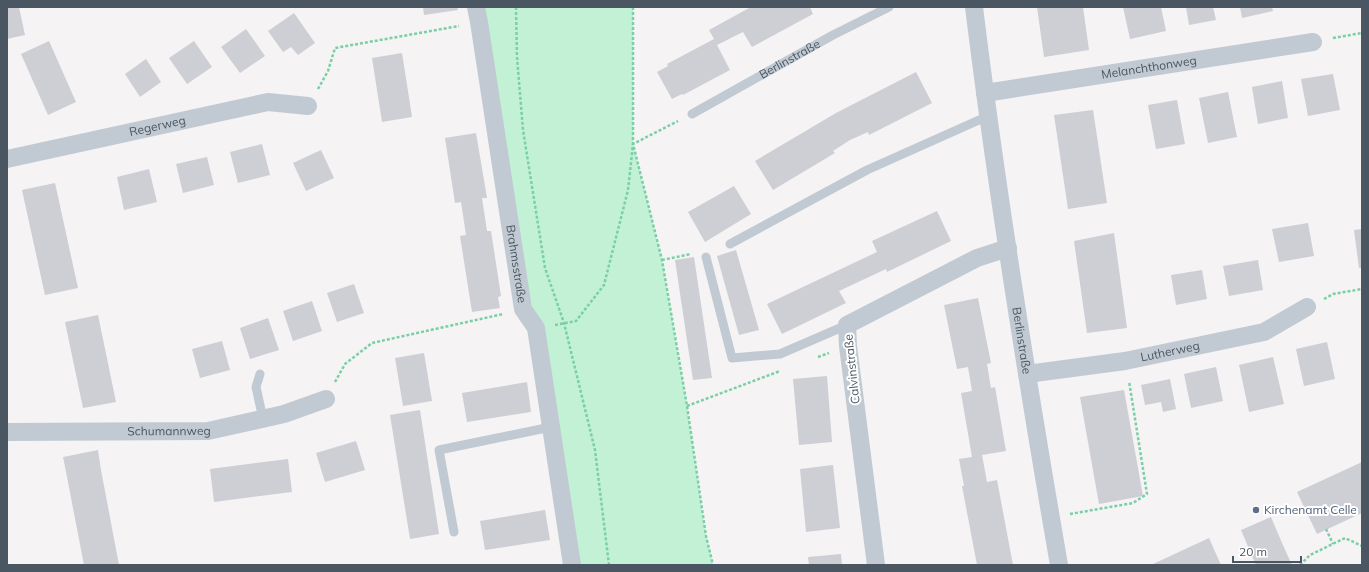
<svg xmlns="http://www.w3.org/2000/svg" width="1369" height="572" font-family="Mulish,sans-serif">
<rect width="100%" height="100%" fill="#f5f3f3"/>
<polygon fill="#c3f1d5" points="476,7 633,7 633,144 662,260 687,406 706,536 713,565 572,565"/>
<g fill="#cdcfd5">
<polygon points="7,7 19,7 25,35 7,39"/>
<polygon points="423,7 457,7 458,10 424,15"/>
<polygon points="751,7 810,7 813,14 752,47 743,32 717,45 730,70 683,95 682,94 672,99 657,72 668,66 667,64 714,39 709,30"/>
<polygon points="1037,7 1083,7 1089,50 1044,57"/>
<polygon points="1123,7 1161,7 1166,31 1130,39"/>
<polygon points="1186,7 1213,7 1216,20 1189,25"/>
<polygon points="1240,7 1272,7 1273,11 1242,18"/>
<polygon points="294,13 315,43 298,55 291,47 283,52 268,31"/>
<polygon points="246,29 265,56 240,73 221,47"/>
<polygon points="49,41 76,102 48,115 21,54"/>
<polygon points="194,41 212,67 187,84 169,58"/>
<polygon points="402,53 412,117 382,122 372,58"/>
<polygon points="146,59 161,82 140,97 125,74"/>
<polygon points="916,72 932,103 869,135 868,132 850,140 833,151 835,153 773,190 755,161 836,113"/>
<polygon points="1333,74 1340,110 1308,116 1301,79"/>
<polygon points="1282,81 1288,118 1258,124 1252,87"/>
<polygon points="1228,92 1237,137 1208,143 1199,98"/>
<polygon points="1177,100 1185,144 1156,149 1148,105"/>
<polygon points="1093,110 1107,203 1068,209 1054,115"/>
<polygon points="476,133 487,198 482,198 487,231 491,231 501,296 498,297 500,308 472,312 460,236 466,235 461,202 455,203 445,138"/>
<polygon points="262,144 270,175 238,183 230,152"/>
<polygon points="321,150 334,178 306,191 293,163"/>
<polygon points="207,157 214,185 183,193 176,164"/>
<polygon points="149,169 157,202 124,210 117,177"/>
<polygon points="55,183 78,288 45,295 22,190"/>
<polygon points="734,186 751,214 705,242 688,212"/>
<polygon points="937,211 951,241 887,272 886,269 839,291 846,303 782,334 767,304 877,252 872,241"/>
<polygon points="1308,223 1314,256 1279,262 1272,229"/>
<polygon points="1362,229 1362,268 1359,268 1354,230"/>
<polygon points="1114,233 1127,328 1087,333 1074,241"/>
<polygon points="736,250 759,330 739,335 717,256"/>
<polygon points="694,257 712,378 693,380 675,260"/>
<polygon points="1258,260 1263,290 1229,296 1223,266"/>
<polygon points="1202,270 1207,299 1176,305 1171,275"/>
<polygon points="354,284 364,313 337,322 327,293"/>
<polygon points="978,298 991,363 987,364 991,388 995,387 1006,451 982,455 987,482 997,480 1013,565 977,565 962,486 964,486 959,459 972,457 961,393 972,391 968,367 957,369 944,305"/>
<polygon points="312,301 322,331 293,341 283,311"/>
<polygon points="98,315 116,402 83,408 65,322"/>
<polygon points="268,318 279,350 250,359 240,328"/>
<polygon points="222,341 230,370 200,378 192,349"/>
<polygon points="1327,342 1335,379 1304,386 1296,349"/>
<polygon points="424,353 432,401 403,406 395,358"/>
<polygon points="1273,357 1284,404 1249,412 1239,365"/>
<polygon points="1216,367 1223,401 1191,408 1184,374"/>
<polygon points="827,376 832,442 799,445 793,379"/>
<polygon points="1170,379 1176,409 1163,412 1161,402 1145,405 1141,385"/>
<polygon points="527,382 531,412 467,422 462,393"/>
<polygon points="1124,390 1143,496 1099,504 1080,397"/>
<polygon points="420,410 439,534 410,539 390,415"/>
<polygon points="356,441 365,470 325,482 316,453"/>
<polygon points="98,450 101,470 119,565 84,565 67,477 63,457"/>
<polygon points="288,459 292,492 214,502 210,469"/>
<polygon points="1362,462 1362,513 1317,534 1297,492"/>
<polygon points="833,465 840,528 806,532 800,469"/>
<polygon points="545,510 550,540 485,550 480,521"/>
<polygon points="1271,517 1282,543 1292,565 1256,565 1252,556 1241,530"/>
<polygon points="1209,538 1221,565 1153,565 1153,564"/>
<polygon points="841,554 842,565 809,565 808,557"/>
</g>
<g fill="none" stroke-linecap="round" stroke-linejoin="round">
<g stroke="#7ad0a6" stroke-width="2.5" stroke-dasharray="3 2" stroke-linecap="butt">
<polyline points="516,7 517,57 523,130 545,268 564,323 595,450 609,565"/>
<polyline points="633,7 633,144 662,260 687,406 706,536 713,565"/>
<polyline points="1333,38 1362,33"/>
<polyline points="318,89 328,71 335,48 459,26"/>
<polyline points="662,260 691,254"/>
<polyline points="1324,299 1333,294 1362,289"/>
<polyline points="555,325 576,321 604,285 628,190 633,144 678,121"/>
<polyline points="818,357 829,353"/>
<polyline points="335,382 345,364 372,343 503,314"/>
<polyline points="687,406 780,371"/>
<polyline points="1070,514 1133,503 1147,494 1129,381"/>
<polyline points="1326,529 1333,544"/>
<polyline points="1300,565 1310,555 1345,538 1362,546"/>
</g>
<g stroke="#c1cad2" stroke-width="9">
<path id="s1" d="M692 114 833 35 889 7"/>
<polyline points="730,244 867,170 988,116"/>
<polyline points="706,257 732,358 780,354 847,325"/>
<polyline points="260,374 256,387 263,419"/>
<polyline points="454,532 439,450 551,427"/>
</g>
<g stroke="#c1cad2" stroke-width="18">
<path id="s2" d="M476 7 479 22 523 309 536 328 572 565"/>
<path id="s3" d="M974 7C997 194 1027 380 1059 565"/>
<path id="s4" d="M985 93 1313 42"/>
<path id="s5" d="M7 159 268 102 308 106"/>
<path id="s6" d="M1027 374 1125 361 1264 332 1307 307"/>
<path id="s7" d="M7 432 208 431 284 414 326 399"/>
<polyline points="876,565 848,346 847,325 977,258 1008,248"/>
</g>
</g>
<circle fill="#5c6f8a" stroke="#fff" stroke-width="1.5" cx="1256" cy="510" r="4"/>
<g text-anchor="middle" stroke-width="4" stroke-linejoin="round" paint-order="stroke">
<g font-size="12" fill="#4a5661" stroke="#fff">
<text dy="4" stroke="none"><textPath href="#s1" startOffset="112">Berlinstraße</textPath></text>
<text dy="4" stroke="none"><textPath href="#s4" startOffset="166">Melanchthonweg</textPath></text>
<text dy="4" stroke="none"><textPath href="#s5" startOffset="154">Regerweg</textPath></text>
<text dy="4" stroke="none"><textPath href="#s2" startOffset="260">Brahmsstraße</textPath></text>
<text dy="4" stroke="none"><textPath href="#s3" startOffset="337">Berlinstraße</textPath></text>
<text dy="4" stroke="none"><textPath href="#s6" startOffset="145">Lutherweg</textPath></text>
<text transform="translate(852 369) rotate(-96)" y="4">Calvinstraße</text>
<text dy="4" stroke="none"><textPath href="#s7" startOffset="162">Schumannweg</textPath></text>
</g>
<g font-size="12" fill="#4e5e75" stroke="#fff" text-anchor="start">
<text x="1264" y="514">Kirchenamt Celle</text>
</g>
</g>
<rect width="1369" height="572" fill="none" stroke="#4a5661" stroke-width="16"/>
<path d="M1233 556v6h68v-6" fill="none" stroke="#4a5661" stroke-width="2"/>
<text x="1239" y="556" font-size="12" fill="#4a5661" stroke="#ffffff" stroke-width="3" paint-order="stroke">20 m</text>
</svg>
